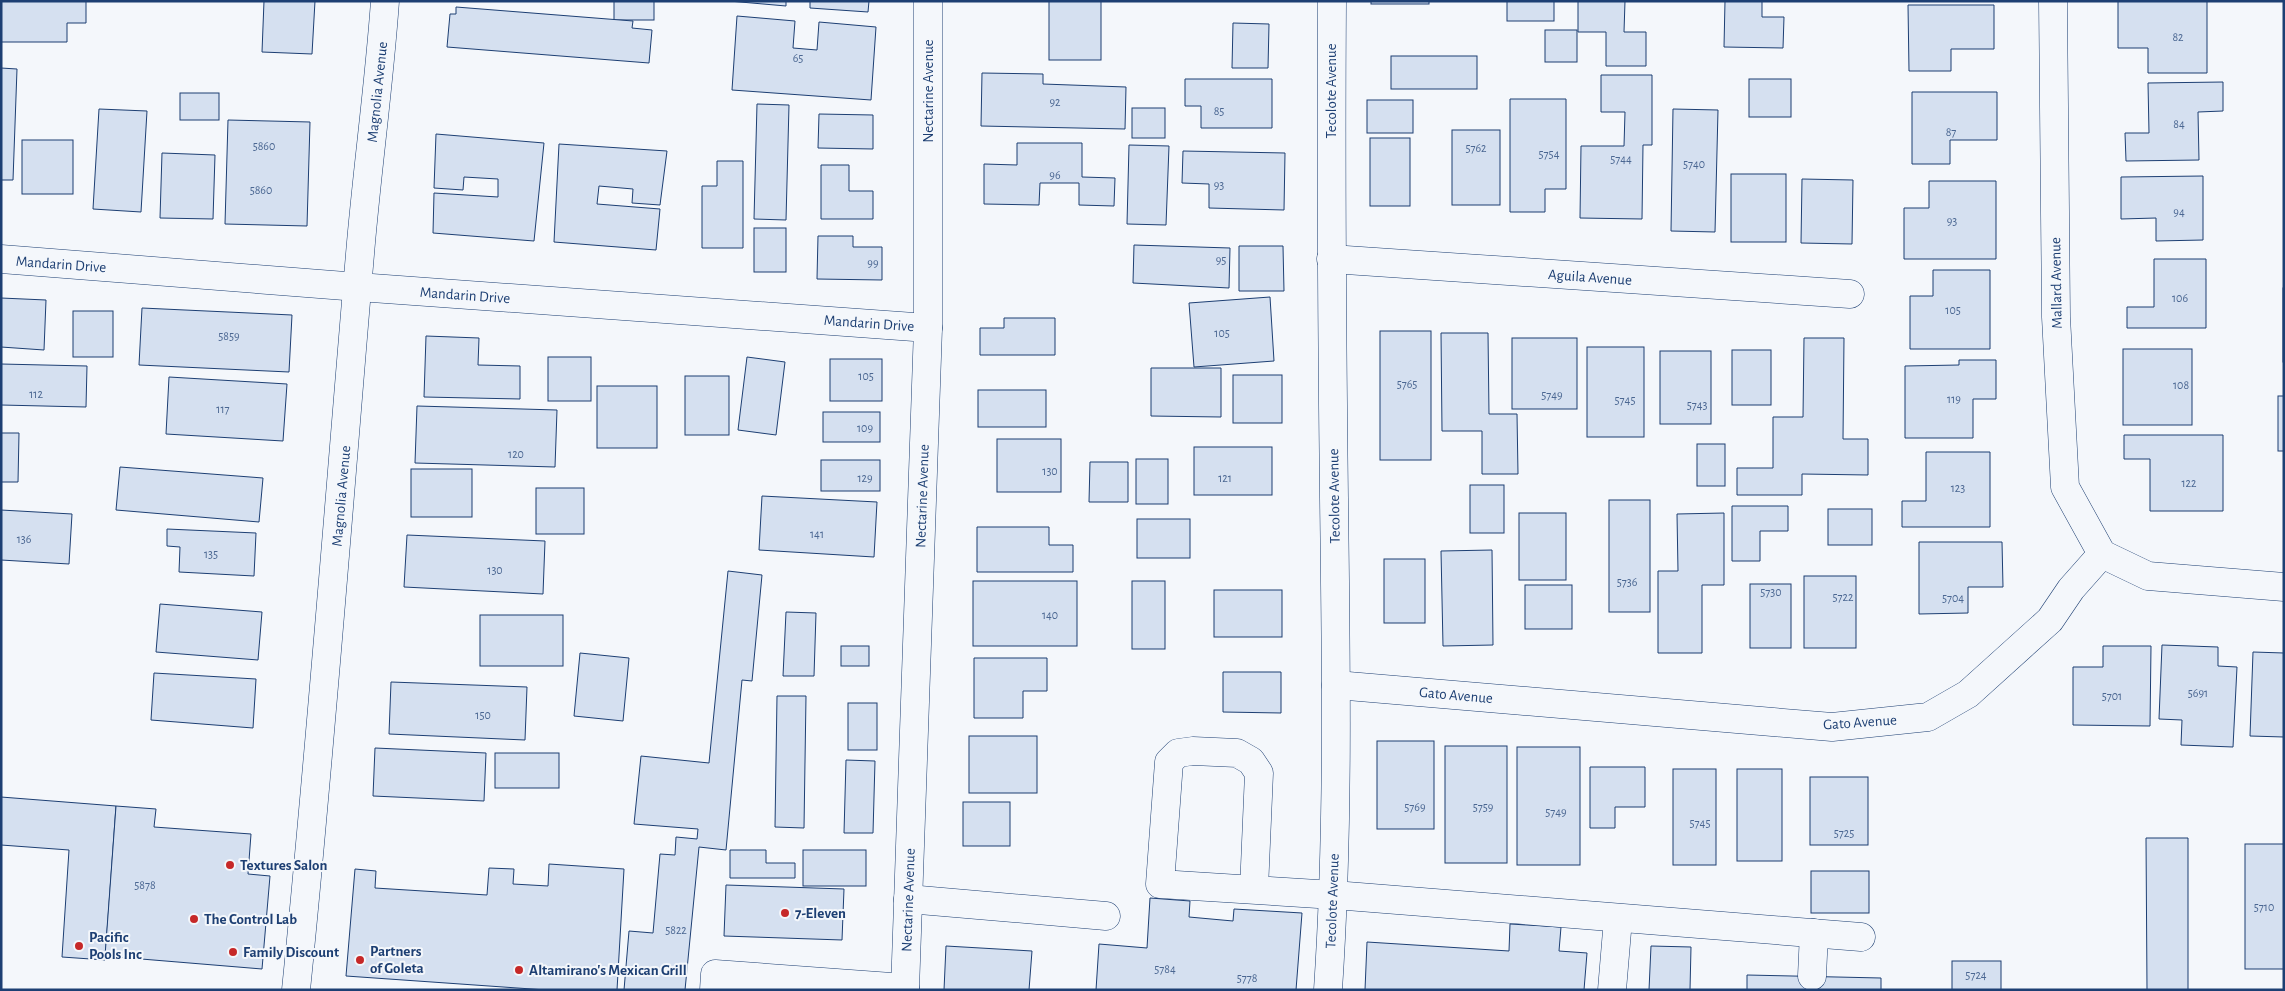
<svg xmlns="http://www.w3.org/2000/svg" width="2285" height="991" font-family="'Alegreya Sans',sans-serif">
<rect width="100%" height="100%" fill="#f4f7fb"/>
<g fill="#d5e0f0" stroke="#1d3f73">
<polygon points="1,1 86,1 86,23 67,23 67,42 1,42"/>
<polygon points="264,1 315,1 312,54 262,52"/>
<rect x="614" y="1" width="40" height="19"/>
<polygon points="729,1 786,1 786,6"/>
<polygon points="810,1 869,1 868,12 810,8"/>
<rect x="1049" y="1" width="52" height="59"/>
<rect x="1371" y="1" width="58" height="3"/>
<rect x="1507" y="1" width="47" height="20"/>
<polygon points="1578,1 1625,1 1624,32 1646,32 1646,66 1606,66 1606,32 1578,32"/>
<polygon points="1725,1 1762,1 1762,17 1784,17 1783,48 1724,47"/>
<polygon points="2118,1 2207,1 2207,73 2148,73 2148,48 2118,48"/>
<polygon points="1908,5 1994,5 1994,49 1951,49 1951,71 1909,71"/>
<polygon points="456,7 633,21 632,28 652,30 649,63 447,47 450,14 456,14"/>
<polygon points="737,16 795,21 793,48 817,50 819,22 876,27 871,100 732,90"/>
<polygon points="1233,23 1269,24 1268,68 1232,68"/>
<rect x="1545" y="30" width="32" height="32"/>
<rect x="1391" y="56" width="86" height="33"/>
<polygon points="1,68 17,69 13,180 1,180"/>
<polygon points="982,73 1043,74 1043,84 1126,87 1125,129 981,126"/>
<polygon points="1601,75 1652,75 1652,145 1643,145 1642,219 1580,218 1581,146 1624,146 1625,112 1601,112"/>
<polygon points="1185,79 1272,79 1272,128 1201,128 1201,106 1185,106"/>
<rect x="1749" y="79" width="42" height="38"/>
<polygon points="2223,82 2223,111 2198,112 2199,160 2126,161 2125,133 2149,133 2148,83"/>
<polygon points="1912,92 1997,92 1997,140 1950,140 1950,164 1912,164"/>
<rect x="180" y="93" width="39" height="27"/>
<polygon points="1510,99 1566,99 1566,189 1545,189 1545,212 1510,212"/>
<rect x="1367" y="100" width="46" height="33"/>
<polygon points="757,104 789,105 786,220 754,219"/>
<rect x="1132" y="108" width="33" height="30"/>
<polygon points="99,109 147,111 141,212 93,209"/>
<polygon points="1673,109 1718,110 1715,232 1671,231"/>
<polygon points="819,114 873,115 873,149 818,148"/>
<polygon points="228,120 310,122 307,226 225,224"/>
<rect x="1452" y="130" width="48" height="75"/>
<polygon points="436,134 544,143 534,241 433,233 434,193 498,197 498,179 464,177 463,190 434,188"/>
<rect x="1370" y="138" width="40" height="68"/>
<rect x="22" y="140" width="51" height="54"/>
<polygon points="1017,143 1082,143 1082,177 1115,178 1114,206 1079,205 1079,183 1040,183 1039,205 984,204 984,164 1017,165"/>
<polygon points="559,144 667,151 660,205 632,203 633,189 599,186 597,204 660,209 656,250 554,242"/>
<polygon points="1129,145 1169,146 1166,225 1127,224"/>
<polygon points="1183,151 1285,153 1284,210 1209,208 1209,184 1182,183"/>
<polygon points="162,153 215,155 213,219 160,218"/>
<polygon points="717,161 743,161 743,248 702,248 702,186 717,186"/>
<polygon points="821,165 849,165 849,191 873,191 873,219 821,219"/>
<rect x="1731" y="174" width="55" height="68"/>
<polygon points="2203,176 2203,240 2156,241 2156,218 2121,219 2121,177"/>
<polygon points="1802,179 1853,180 1852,244 1801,243"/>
<polygon points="1929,181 1996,181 1996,259 1904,259 1904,208 1929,208"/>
<rect x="754" y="228" width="32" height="44"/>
<polygon points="818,236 853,236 853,247 882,247 882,280 817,279"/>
<polygon points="1134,245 1230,248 1229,288 1133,283"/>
<polygon points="1239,246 1283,246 1284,291 1239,291"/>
<polygon points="2154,259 2206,259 2206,328 2127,328 2127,307 2154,307"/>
<polygon points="1933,270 1990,270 1990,349 1910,349 1910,296 1933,296"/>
<rect x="2283" y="288" width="1" height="74"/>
<polygon points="1270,297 1274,361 1194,367 1189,303"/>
<polygon points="1,298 46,300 44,350 1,347"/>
<polygon points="142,308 292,315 289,372 139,365"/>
<rect x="73" y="311" width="40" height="46"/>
<polygon points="1004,318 1055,318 1055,355 980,355 980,328 1004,328"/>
<rect x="1380" y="331" width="51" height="129"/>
<polygon points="1441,333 1488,333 1489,414 1517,414 1518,474 1482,474 1482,431 1442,431"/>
<polygon points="426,336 479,338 478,365 520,366 520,399 424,397"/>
<rect x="1512" y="338" width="65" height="71"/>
<polygon points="1804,338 1844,338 1843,439 1868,439 1868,475 1802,474 1802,495 1737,495 1737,468 1773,468 1773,417 1803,417"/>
<rect x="1587" y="347" width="57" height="90"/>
<rect x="2123" y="349" width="69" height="76"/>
<rect x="1732" y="350" width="39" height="55"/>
<rect x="1660" y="351" width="51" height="73"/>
<rect x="548" y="357" width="43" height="44"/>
<polygon points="747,357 785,362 776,435 738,430"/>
<rect x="830" y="359" width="52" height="42"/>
<polygon points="1959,360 1996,360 1996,399 1973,399 1973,438 1905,438 1905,366 1959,365"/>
<polygon points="1,364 87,366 86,407 1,405"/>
<polygon points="1151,368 1221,368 1221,417 1151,416"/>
<rect x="1233" y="375" width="49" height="48"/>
<rect x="685" y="376" width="44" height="59"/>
<polygon points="169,377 287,384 283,441 166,434"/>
<rect x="597" y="386" width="60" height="62"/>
<rect x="978" y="390" width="68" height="37"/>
<rect x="2278" y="396" width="6" height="55"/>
<polygon points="417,406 557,410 555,467 415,463"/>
<rect x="823" y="412" width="57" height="30"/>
<polygon points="1,433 19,433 18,482 1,482"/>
<polygon points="2124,435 2223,435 2223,511 2150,511 2150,459 2124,459"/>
<rect x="997" y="439" width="64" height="53"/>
<rect x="1697" y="444" width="28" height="42"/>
<rect x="1194" y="447" width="78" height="48"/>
<polygon points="1926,452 1990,452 1990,527 1902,527 1902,501 1926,501"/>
<rect x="1136" y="459" width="32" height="45"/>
<rect x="821" y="460" width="59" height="31"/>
<polygon points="1090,462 1128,462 1128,502 1089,502"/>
<polygon points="120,467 263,478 259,522 116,510"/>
<rect x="411" y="469" width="61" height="48"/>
<rect x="1470" y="485" width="34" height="48"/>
<rect x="536" y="488" width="48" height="46"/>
<polygon points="762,496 877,502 874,557 759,550"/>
<rect x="1609" y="500" width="41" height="112"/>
<polygon points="1732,506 1788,506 1788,531 1760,531 1760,561 1732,561"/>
<rect x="1828" y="509" width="44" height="36"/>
<polygon points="1,510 72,514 69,564 1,560"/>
<rect x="1519" y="513" width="47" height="67"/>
<polygon points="1724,513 1724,585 1702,585 1702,653 1658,653 1658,571 1678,571 1677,514"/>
<rect x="1137" y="519" width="53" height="39"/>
<polygon points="977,527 1049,527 1049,545 1073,545 1073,572 977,572"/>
<polygon points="167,529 256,533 254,576 179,572 180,547 167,546"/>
<polygon points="407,535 545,541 543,594 404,587"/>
<polygon points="1919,542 2002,542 2003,587 1968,587 1968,613 1919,614"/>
<polygon points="1492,550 1493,645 1443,646 1441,551"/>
<rect x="1384" y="559" width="41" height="64"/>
<polygon points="728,571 762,575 752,681 742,680 726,850 699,847 685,990 624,990 629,931 653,933 660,854 675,855 676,837 697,839 698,829 634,824 641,756 709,763"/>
<rect x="1804" y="576" width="52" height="72"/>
<rect x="973" y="581" width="104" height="65"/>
<rect x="1132" y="581" width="33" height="68"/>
<rect x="1750" y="584" width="41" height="64"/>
<rect x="1525" y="585" width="47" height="44"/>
<rect x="1214" y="590" width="68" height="47"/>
<polygon points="160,604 262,612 258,660 156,652"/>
<polygon points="786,612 816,613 814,676 783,676"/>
<rect x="480" y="615" width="83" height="51"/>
<polygon points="2162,645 2218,647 2218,666 2237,667 2233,747 2181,745 2182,720 2159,719"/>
<rect x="841" y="646" width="28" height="20"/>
<polygon points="2103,646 2151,646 2150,726 2073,725 2073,667 2103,667"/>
<polygon points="2253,652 2284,653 2284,737 2250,736"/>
<polygon points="580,653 629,658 623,721 574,716"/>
<polygon points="974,658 1047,658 1047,691 1023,691 1023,718 974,718"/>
<polygon points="1223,672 1281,672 1281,713 1223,712"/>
<polygon points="154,673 256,679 253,728 151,720"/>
<polygon points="391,682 527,687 525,740 389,734"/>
<polygon points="777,696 806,696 804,828 775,827"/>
<rect x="848" y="703" width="29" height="47"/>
<rect x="969" y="736" width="68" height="57"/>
<rect x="1377" y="741" width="57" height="88"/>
<rect x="1445" y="746" width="62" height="117"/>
<rect x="1517" y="747" width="63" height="118"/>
<polygon points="375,748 486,753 484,801 373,796"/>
<rect x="495" y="753" width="64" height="35"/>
<polygon points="846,760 875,761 873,833 844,833"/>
<polygon points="1590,767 1645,767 1645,807 1615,807 1615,828 1590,828"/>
<rect x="1673" y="769" width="43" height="96"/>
<rect x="1737" y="769" width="45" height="92"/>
<rect x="1810" y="777" width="58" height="68"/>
<polygon points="1,797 116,806 105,960 62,957 69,850 1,845"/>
<rect x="963" y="802" width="47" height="44"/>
<polygon points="116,806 156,809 154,827 251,834 248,874 270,876 262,969 105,956"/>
<polygon points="2146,838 2188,838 2188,990 2147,990"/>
<rect x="2245" y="844" width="39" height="125"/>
<polygon points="730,850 766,850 766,863 795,863 795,878 730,878"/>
<rect x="803" y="850" width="63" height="36"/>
<polygon points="549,864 624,869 617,990 546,990 346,976 355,869 376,871 375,888 487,895 489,868 514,869 513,884 548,886"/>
<rect x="1811" y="871" width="58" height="42"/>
<polygon points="726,885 844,889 842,940 724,936"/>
<polygon points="1150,898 1190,901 1189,917 1233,921 1234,909 1302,913 1296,990 1096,990 1099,944 1147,948"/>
<polygon points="1510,924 1561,927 1559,951 1587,953 1584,990 1365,990 1367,942 1509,951"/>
<polygon points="946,946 1032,951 1029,990 944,990"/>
<polygon points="1651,946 1691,947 1690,990 1698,990 1649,990"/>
<rect x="1952" y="961" width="49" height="29"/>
<polygon points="1747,975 1881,978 1881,990 1747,990"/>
</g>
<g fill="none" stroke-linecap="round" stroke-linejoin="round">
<g stroke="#1d3f73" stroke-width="29">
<g id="minor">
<polyline points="2053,1 2056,317 2065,487 2102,554"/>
<polyline points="1,259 358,287 928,328"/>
<polyline points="1331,259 1850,294"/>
<polyline points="2102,554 2148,576 2284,587"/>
<polyline points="1336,685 1832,727 1928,717 1968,694 2050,620 2071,589 2102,554"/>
<polyline points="1254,889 1259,773 1251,761 1237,753 1193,751 1178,753 1169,762 1160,884 1334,895 1861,937"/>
<polyline points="908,899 1106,916"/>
<polyline points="1812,976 1814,933"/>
<path d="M296 990C321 745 339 500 360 254 367 170 379 86 385 1"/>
<polyline points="714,990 715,974 905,988"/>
<polyline points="905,990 928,328 928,1"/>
<path d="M1328 990C1339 826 1336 662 1334 498 1332 332 1331 167 1332 1"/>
<polyline points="1612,990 1618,919"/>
</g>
</g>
<use href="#minor" stroke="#f4f7fb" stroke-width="28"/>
</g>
<g fill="#c62828" stroke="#f4f7fb" stroke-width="2">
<circle cx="230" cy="865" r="5"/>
<circle cx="785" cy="913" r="5"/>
<circle cx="194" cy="919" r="5"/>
<circle cx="79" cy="946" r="5"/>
<circle cx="233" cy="952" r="5"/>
<circle cx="360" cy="960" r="5"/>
<circle cx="519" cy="970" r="5"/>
</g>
<g text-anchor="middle" stroke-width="4" stroke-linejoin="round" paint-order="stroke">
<g font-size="12" fill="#4b6792">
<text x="2178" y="41">82</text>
<text x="798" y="62">65</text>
<text x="1055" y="106">92</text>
<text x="1219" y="115">85</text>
<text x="2179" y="128">84</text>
<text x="1951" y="136">87</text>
<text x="264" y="150">5860</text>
<text x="1476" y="152">5762</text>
<text x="1549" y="158">5754</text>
<text x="1621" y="163">5744</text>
<text x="1694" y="168">5740</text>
<text x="1055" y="179">96</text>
<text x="1219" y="189">93</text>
<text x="261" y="194">5860</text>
<text x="2179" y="216">94</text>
<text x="1952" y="225">93</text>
<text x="1221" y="264">95</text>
<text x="873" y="267">99</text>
<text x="2180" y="302">106</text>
<text x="1953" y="314">105</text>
<text x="1222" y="337">105</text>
<text x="229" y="340">5859</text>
<text x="866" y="380">105</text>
<text x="1407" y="388">5765</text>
<text x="2181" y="389">108</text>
<text x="36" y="398">112</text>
<text x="1552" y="399">5749</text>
<text x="1954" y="403">119</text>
<text x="1625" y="404">5745</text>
<text x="1697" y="409">5743</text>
<text x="223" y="413">117</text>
<text x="865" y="432">109</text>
<text x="516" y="458">120</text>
<text x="1050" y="475">130</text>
<text x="865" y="482">129</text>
<text x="1225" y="482">121</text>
<text x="2189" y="487">122</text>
<text x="1958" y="492">123</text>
<text x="817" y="538">141</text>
<text x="24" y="543">136</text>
<text x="211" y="558">135</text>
<text x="495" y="574">130</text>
<text x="1627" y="586">5736</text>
<text x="1771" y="596">5730</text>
<text x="1843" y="601">5722</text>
<text x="1953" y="602">5704</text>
<text x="1050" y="619">140</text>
<text x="2198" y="697">5691</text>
<text x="2112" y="700">5701</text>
<text x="483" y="719">150</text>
<text x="1415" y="811">5769</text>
<text x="1483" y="811">5759</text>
<text x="1556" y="816">5749</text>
<text x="1700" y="827">5745</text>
<text x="1844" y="837">5725</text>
<text x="145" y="889">5878</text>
<text x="2264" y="911">5710</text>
<text x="676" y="934">5822</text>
<text x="1165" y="973">5784</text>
<text x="1976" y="979">5724</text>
<text x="1247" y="982">5778</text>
</g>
<g font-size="15" fill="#1d3f73" stroke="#f4f7fb">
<text transform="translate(928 91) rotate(-90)" y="5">Nectarine Avenue</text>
<text transform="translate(1331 91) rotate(-90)" y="5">Tecolote Avenue</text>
<text transform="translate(377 92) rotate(-84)" y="5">Magnolia Avenue</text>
<text transform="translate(61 264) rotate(4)" y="5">Mandarin Drive</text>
<text transform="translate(1590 277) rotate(4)" y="5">Aguila Avenue</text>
<text transform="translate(2056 283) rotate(-91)" y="5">Mallard Avenue</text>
<text transform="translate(465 295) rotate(4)" y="5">Mandarin Drive</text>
<text transform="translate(869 323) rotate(4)" y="5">Mandarin Drive</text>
<text transform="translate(341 496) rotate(-85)" y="5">Magnolia Avenue</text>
<text transform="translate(922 496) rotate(-88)" y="5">Nectarine Avenue</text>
<text transform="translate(1334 496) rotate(-91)" y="5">Tecolote Avenue</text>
<text transform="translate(1456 695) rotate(5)" y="5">Gato Avenue</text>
<text transform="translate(1860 722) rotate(-4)" y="5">Gato Avenue</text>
<text transform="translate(908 900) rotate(-88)" y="5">Nectarine Avenue</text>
<text transform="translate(1332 901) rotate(-88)" y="5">Tecolote Avenue</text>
</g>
<g font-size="15" font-weight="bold" fill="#1d3f73" stroke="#f4f7fb" text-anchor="start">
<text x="240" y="870">Textures Salon</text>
<text x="795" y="918">7-Eleven</text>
<text x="204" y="924">The Control Lab</text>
<text x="89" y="942">Pacific<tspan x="89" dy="17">Pools Inc</tspan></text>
<text x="370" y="956">Partners<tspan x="370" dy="17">of Goleta</tspan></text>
<text x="243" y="957">Family Discount</text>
<text x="529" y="975">Altamirano's Mexican Grill</text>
</g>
</g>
<rect width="2285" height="991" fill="none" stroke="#1d3f73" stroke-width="5"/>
</svg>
